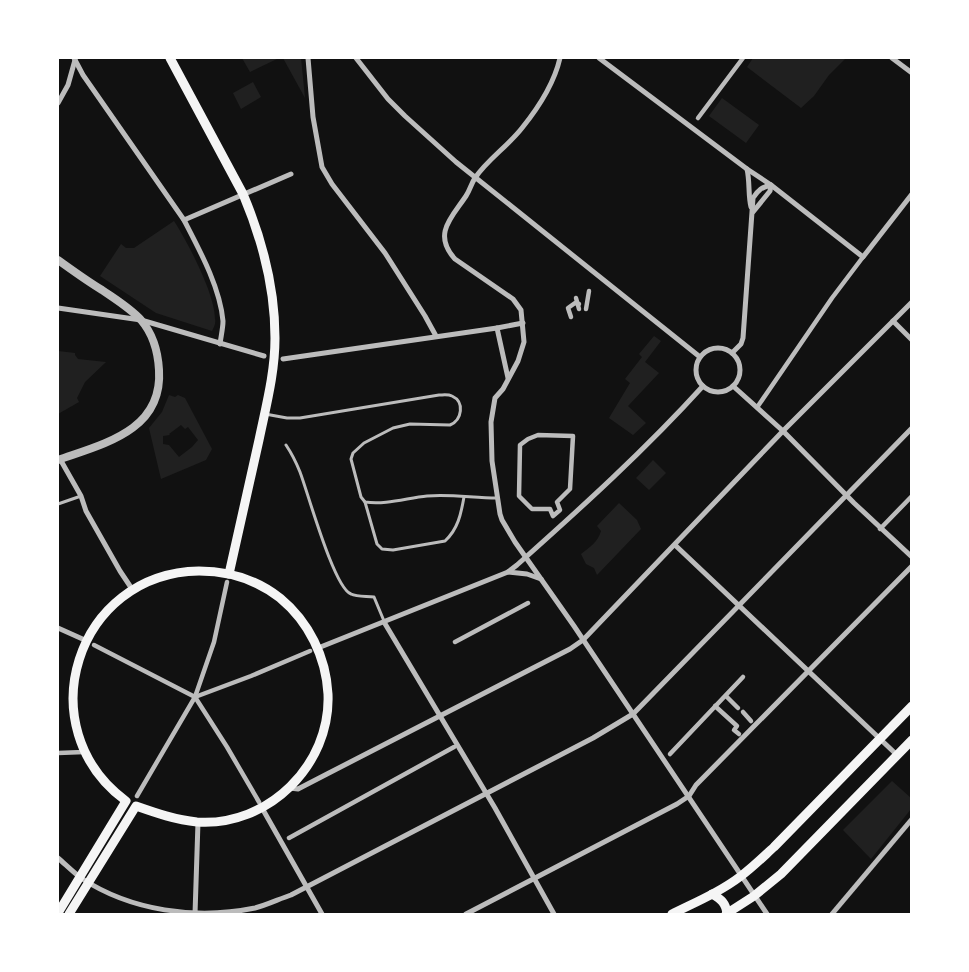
<svg xmlns="http://www.w3.org/2000/svg" width="969" height="972" font-family="'Archivo Narrow',sans-serif">
<rect width="100%" height="100%" fill="#111"/>
<g fill="#202020" fill-rule="evenodd">
<polygon points="242,58 279,58 250,72"/>
<polygon points="283,58 301,58 305,98"/>
<polygon points="753,58 846,58 829,75 814,96 801,108 747,67"/>
<polygon points="253,82 261,97 241,109 233,93"/>
<polygon points="722,98 759,125 746,143 709,116"/>
<path d="M174 221C188 243 215 294 215 319 216 323 214 327 212 331L156 313 100 276 121 244 126 248H134Z"/>
<polygon points="654,336 661,341 645,362 659,373 628,406 646,423 633,435 609,418 630,383 625,379 642,357 639,354"/>
<polygon points="58,351 75,353 75,355 78,359 106,362 85,382 77,398 79,402 58,414"/>
<path d="M169 395 175 397 178 395 185 398 212 449 206 460 161 479 149 428 162 412ZM181 425 185 429 188 427 198 440 192 447 179 457 169 445 163 444V436L170 435 169 434Z"/>
<polygon points="653,460 666,473 649,490 636,478"/>
<path d="M619 503 637 520 641 529 597 575 594 568 586 564 581 554C590 547 598 542 601 531L597 526Z"/>
<polygon points="892,781 911,798 911,809 871,859 843,830"/>
</g>
<g fill="none" stroke-linecap="round" stroke-linejoin="round">
<g stroke="#bcbcbc" stroke-width="3">
<path d="M265 414 287 418H300L439 395C443 395 448 394 452 396 465 402 462 420 450 425L410 424 393 428 364 443 353 453 351 459 361 497 365 502C386 505 407 498 427 496 451 494 474 498 497 498"/>
<path d="M286 445C292 454 296 462 300 472 308 493 334 588 351 594 357 597 367 596 374 597L384 621"/>
<path d="M365 502 377 544 382 549 393 550 445 541C458 529 461 514 464 497"/>
<polyline points="58,504 81,496"/>
</g>
<g stroke="#bcbcbc" stroke-width="4.5">
<polyline points="698,118 743,58"/>
<polyline points="576,298 579,309"/>
<polyline points="586,309 589,291"/>
<polyline points="571,317 568,308 575,303 579,304"/>
<polyline points="758,406 832,298 863,257"/>
<polygon points="538,435 573,436 570,489 557,502 560,510 553,516 550,509 532,509 519,496 520,445 528,439"/>
<polyline points="880,529 912,496"/>
<polyline points="455,642 528,603"/>
<polyline points="94,645 195,697"/>
<polyline points="726,696 738,708"/>
<polyline points="195,697 251,676 310,651"/>
<polyline points="195,697 227,747 259,802"/>
<polyline points="715,706 737,726 734,730 739,734"/>
<polyline points="743,712 751,721"/>
<polyline points="58,753 84,752"/>
<polyline points="670,754 743,677"/>
<polyline points="137,796 195,697 214,642 227,582"/>
<polyline points="289,838 454,747"/>
</g>
<g stroke="#bcbcbc" stroke-width="5">
<path d="M74 58 83 75 184 220C199 249 220 287 223 321 223 328 221 336 220 344"/>
<polyline points="308,58 313,117 322,167 332,184 385,253 425,316 436,336"/>
<polyline points="356,58 388,99 405,116 456,162 700,357"/>
<path d="M560 58C554 84 539 107 522 128 508 146 487 160 475 178 471 184 470 190 466 196 452 217 432 234 455 259L513 299 521 310 524 342 518 361 503 389 495 398 491 422 492 461 500 514 502 520 515 542 574 626 767 914"/>
<polyline points="599,58 747,169 771,185 863,257 912,194"/>
<polyline points="892,58 912,73"/>
<polyline points="58,103 68,85 75,60"/>
<path d="M747 169C750 182 748 195 751 207"/>
<polyline points="753,212 770,191 771,185"/>
<polyline points="184,220 291,174"/>
<polyline points="58,308 141,320 264,356"/>
<polyline points="893,321 912,340"/>
<circle cx="718" cy="370" r="22"/>
<path d="M732 353 741 344 743 338 753 198C758 190 762 187 771 185"/>
<polyline points="283,359 497,328"/>
<polyline points="508,378 497,328 523,323"/>
<polyline points="733,386 783,431 854,503 912,557"/>
<polyline points="60,459 81,496 86,511 120,571 132,589"/>
<polyline points="675,545 897,755"/>
<polyline points="508,572 527,574 541,579"/>
<polyline points="384,622 495,808 554,914"/>
<polyline points="58,628 87,641"/>
<path d="M318 648 508 572 517 565C581 508 645 450 703 386"/>
<polyline points="290,788 298,789 327,774 570,649 583,640 783,431 912,302"/>
<polyline points="262,808 322,914"/>
<path d="M58 858C65 864 73 872 81 878 131 911 196 920 255 908 267 905 279 899 291 895L593 738 633 714 912 428"/>
<polyline points="195,914 198,822"/>
<polyline points="466,914 677,804 689,796 696,785 912,566"/>
<polyline points="832,914 912,819"/>
</g>
<path stroke="#bcbcbc" stroke-width="8" d="M58 260C72 270 87 281 102 290 115 299 130 308 141 320 153 334 158 352 159 370 163 431 103 444 58 460"/>
<g stroke="#f5f5f5" stroke-width="9">
<path d="M170 58 243 194C262 239 275 289 275 338 275 373 266 406 259 440 249 484 239 529 229 574"/>
<path d="M58 913 126 801C27 728 76 573 199 571 228 571 257 580 280 598 309 622 326 657 328 694 331 765 268 827 197 822 176 820 156 813 136 806L69 914"/>
</g>
<g stroke="#f5f5f5" stroke-width="9">
<path d="M712 894C721 899 726 903 727 914"/>
<path d="M672 914C696 902 720 892 741 876 753 867 763 857 774 847L912 706"/>
<polyline points="726,914 754,896 781,874 912,740"/>
</g>
</g>
<rect width="969" height="972" fill="none" stroke="#ffffff" stroke-width="118"/>
</svg>
